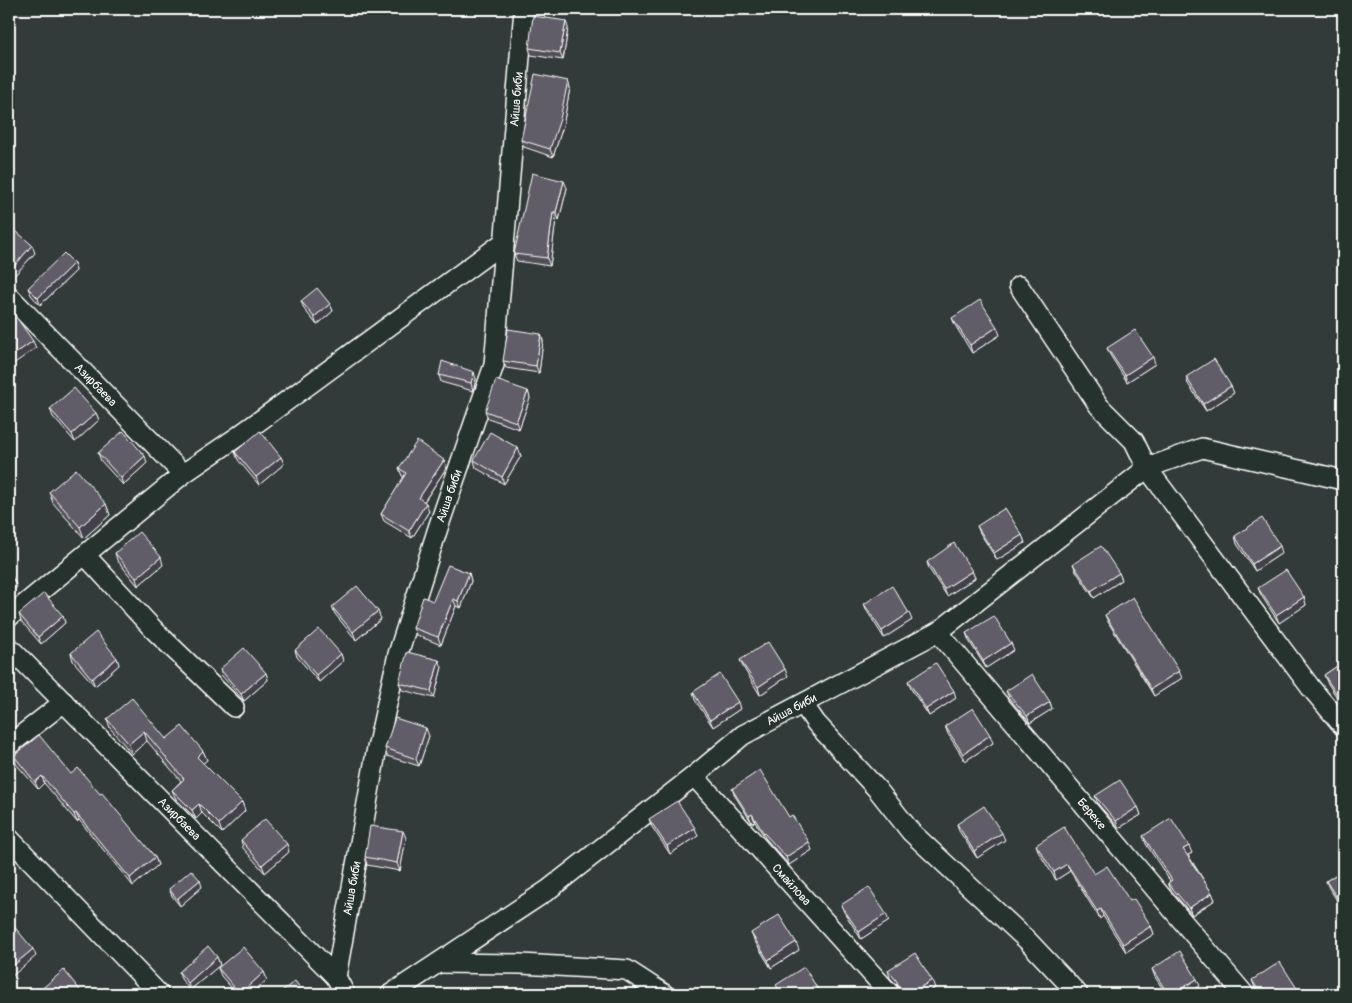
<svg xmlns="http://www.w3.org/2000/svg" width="1352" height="1003" font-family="Pangolin,sans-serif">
<rect width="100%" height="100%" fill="#323b39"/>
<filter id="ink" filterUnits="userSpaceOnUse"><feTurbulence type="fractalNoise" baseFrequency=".02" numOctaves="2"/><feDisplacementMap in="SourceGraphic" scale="10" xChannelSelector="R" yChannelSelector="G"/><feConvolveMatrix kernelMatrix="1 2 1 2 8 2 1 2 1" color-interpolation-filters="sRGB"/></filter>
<g filter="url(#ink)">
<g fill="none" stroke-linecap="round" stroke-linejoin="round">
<g stroke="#fff" stroke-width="22">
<g id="minor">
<polyline points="1019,286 1099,406 1134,441 1147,468 1311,688 1343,726"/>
<path id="s1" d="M9 296 183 474"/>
<polyline points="85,555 154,630 234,707"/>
<polyline points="9,617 183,474 240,435 504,242"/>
<path id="s2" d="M938 632 1244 994"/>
<path id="s3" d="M9 647 336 977 345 994"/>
<polyline points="803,704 816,723 877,789 911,832 1028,941 1078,994"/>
<polyline points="9,745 64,702"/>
<path id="s4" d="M694 776 890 994"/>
<polyline points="9,838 159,994"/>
<polyline points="439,963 521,964 627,970 664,994"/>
<path id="s5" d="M336 977 376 753 398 654 438 528 494 365 524 9"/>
<path id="s6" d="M391 994 548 890 694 776 743 735 938 632 1147 468 1202 448 1343 480"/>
</g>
</g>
<use href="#minor" stroke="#26332d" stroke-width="19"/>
</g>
<g fill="#535059" stroke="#fff">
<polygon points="568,28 563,60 531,55 529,48"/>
<polygon points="568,81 570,88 563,126 553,157 524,147 521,140"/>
<polygon points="567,188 559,220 556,219 550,266 517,261 514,254"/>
<polygon points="9,225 35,253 13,277 9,273"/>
<polygon points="74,263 76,271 40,305 31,295 28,288"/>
<polygon points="301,301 330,304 333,311 317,325 304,309"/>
<polygon points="952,318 1000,335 972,353 955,325"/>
<polygon points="541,334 543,341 539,373 506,368 503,361"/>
<polygon points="1107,348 1155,364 1127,382 1110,355"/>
<polygon points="439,375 476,379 473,391 441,382"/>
<polygon points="1186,377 1234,393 1206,411 1188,384"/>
<polygon points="528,391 530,398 519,429 488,418 485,411"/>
<polygon points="50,409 96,413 99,420 75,442 53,417"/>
<polygon points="518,448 521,456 504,484 476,468 474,460"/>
<polygon points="235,452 281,457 284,464 259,485 238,460"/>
<polygon points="98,453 147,463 123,485 101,461"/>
<polygon points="444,460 447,467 424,502 429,511 412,538 384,521 381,514 404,477 402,476 399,468"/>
<polygon points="49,492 106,504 110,515 84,538 53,503"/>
<polygon points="977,526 1022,535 1025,543 997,560 980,533"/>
<polygon points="1235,536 1282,553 1255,571 1237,544"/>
<polygon points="115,553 163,565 138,586 117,560"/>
<polygon points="927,562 972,571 975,578 947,596 929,569"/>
<polygon points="1073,564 1119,573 1122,580 1094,598 1076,571"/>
<polygon points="469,573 471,581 461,608 456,606 441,645 416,635 413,628 433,601"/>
<polygon points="1258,588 1304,597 1306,605 1279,623 1261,595"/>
<polygon points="864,604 912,620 884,638 867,611"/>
<polygon points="332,607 381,619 356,640 335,614"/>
<polygon points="19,614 63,616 65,623 41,644 21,621"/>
<polygon points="1105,615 1182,678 1154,696 1108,622"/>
<polygon points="966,633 1014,650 986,668 969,641"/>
<polygon points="295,650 341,654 343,661 319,682 297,657"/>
<polygon points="71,653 117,658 119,665 95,686 73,661"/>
<polygon points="740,660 788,676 760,695 743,667"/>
<polygon points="1343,662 1343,707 1327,682 1324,675"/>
<polygon points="442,667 434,698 402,690 399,683"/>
<polygon points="220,669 266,673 268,680 244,701 222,676"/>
<polygon points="908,681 956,698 929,716 911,689"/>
<polygon points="1006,691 1050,702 1052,709 1030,723 1009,698"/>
<polygon points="693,692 740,709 713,727 695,700"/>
<polygon points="107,719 203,751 207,760 203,763 242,802 245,811 222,833 202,813 196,819 176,799 172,790 181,781 147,741 132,754 110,728"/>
<polygon points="945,726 993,743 965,761 948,734"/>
<polygon points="429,736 419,766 387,756 385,748"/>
<polygon points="14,756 71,774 100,794 155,857 158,865 133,886 79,820 77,822 44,783 38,789 16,764"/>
<polygon points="732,789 789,817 812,850 789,865 766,839 755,822 752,823 735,796"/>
<polygon points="1095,796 1138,807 1141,815 1119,828 1098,804"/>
<polygon points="649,819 698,836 670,854 652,827"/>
<polygon points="957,824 1005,840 977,858 959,831"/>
<polygon points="1143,836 1192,853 1188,855 1212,893 1215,900 1192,915 1171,890 1168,883 1170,881 1146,844"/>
<polygon points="406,838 400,871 367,865 365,857"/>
<polygon points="241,840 289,852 265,873 243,848"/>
<polygon points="1036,845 1094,874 1130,901 1151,926 1154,934 1126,952 1103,916 1100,919 1070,871 1056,880 1039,853"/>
<polygon points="1343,870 1343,910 1329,888 1326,881"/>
<polygon points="202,887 180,906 172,896 169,889"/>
<polygon points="841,905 889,921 861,939 844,912"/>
<polygon points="751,933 799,950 771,968 754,940"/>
<polygon points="217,957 220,965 190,990 181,979 179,972"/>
<polygon points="218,968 264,972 267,980 250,994 237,994 221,976"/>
<polygon points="1152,969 1200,986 1187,994 1166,994 1155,977"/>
<polygon points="888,970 935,988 925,994 902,994 899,987 890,978"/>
<polygon points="1252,980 1299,994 1259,994 1255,988"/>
</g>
<g fill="#434148" stroke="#fff">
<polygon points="566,21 568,28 563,60 560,53"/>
<polygon points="10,29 13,37 9,39 9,30"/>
<polygon points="568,81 570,88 563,126 553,157 550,149"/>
<polygon points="564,181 567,188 559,220 556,212"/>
<polygon points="553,212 556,219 550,266 547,258"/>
<polygon points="32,245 35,253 13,277 11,270"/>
<polygon points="74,263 76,271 40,305 38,298"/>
<polygon points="330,304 333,311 317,325 314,317"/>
<polygon points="997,327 1000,335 972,353 970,345"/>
<polygon points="541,334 543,341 539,373 536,366"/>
<polygon points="33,341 36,348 9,367 9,358"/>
<polygon points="1153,357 1155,364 1127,382 1125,375"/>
<polygon points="474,372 476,379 473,391 471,383"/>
<polygon points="1231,386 1234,393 1206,411 1203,404"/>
<polygon points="528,391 530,398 519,429 516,422"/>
<polygon points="96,413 99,420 75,442 72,434"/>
<polygon points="518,448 521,456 504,484 502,477"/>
<polygon points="145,456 147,463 123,485 121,478"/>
<polygon points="281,457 284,464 259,485 256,477"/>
<polygon points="444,460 447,467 421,506 419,498"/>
<polygon points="426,503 429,511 412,538 409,531"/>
<polygon points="106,504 110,515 84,538 80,527"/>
<polygon points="1022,535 1025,543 997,560 994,553"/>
<polygon points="1280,546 1282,553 1255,571 1252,564"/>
<polygon points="161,557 163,565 138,586 136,578"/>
<polygon points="972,571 975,578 947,596 944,589"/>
<polygon points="469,573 471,581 461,608 458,601"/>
<polygon points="1119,573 1122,580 1094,598 1091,591"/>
<polygon points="14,580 17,587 9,593 9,584"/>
<polygon points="1304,597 1306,605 1279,623 1276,615"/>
<polygon points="453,599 456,606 441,645 438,637"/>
<polygon points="378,611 381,619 356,640 353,632"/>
<polygon points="909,613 912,620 884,638 882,631"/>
<polygon points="63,616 65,623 41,644 38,637"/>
<polygon points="1011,643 1014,650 986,668 983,661"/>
<polygon points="341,654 343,661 319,682 316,675"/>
<polygon points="117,658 119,665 95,686 92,679"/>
<polygon points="439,660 442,667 434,698 431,691"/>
<polygon points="785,669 788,676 760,695 758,687"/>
<polygon points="1179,671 1182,678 1154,696 1151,689"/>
<polygon points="266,673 268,680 244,701 241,694"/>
<polygon points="954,691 956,698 929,716 926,709"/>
<polygon points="738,702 740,709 713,727 710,720"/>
<polygon points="1050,702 1052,709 1030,723 1027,716"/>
<polygon points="426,728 429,736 419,766 416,759"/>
<polygon points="144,731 147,741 132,754 129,744"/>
<polygon points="990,735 993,743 965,761 963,754"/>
<polygon points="203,751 207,760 200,766 197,757"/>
<polygon points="42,776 44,783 38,789 35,782"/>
<polygon points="242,802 245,811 222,833 219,824"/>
<polygon points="199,804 202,813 196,819 192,810"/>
<polygon points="1138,807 1141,815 1119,828 1116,821"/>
<polygon points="76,813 79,820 77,822 74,814"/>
<polygon points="752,814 755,822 752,823 749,816"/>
<polygon points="695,828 698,836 670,854 667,846"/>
<polygon points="403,831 406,838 400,871 397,863"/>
<polygon points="1002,833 1005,840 977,858 974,851"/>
<polygon points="809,842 812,850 789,865 786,857"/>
<polygon points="287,844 289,852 265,873 262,865"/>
<polygon points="1189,846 1192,853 1186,856 1183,849"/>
<polygon points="155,857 158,865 133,886 130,878"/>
<polygon points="1067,864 1070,871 1056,880 1054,872"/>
<polygon points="200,880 202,887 180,906 177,899"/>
<polygon points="1212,893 1215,900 1192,915 1189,908"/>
<polygon points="1101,909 1103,916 1100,919 1097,911"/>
<polygon points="886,914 889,921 861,939 859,932"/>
<polygon points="1151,926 1154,934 1126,952 1123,944"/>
<polygon points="796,942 799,950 771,968 768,960"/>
<polygon points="33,949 36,956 11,977 9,972 9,969"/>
<polygon points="217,957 220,965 190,990 188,983"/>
<polygon points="264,972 267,980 250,994 240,994"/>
<polygon points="1197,979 1200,986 1187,994 1173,994"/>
<polygon points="932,980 935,988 925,994 910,994"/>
<polygon points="1298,990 1299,994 1290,994"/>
</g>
<g fill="#605d67" stroke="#fff">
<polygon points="533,16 566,21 560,53 529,48"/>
<polygon points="535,74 568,81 560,119 550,149 521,140"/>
<polygon points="532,173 564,181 556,212 553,212 547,258 514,254"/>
<polygon points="9,225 32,245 11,270 9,268"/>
<polygon points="64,253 74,263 38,298 28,288"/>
<polygon points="317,288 330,304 314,317 301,301"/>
<polygon points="980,300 997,327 970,345 952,318"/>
<polygon points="14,314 33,341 9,358 9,318"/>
<polygon points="508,329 541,334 536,366 503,361"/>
<polygon points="1135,330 1153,357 1125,375 1107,348"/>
<polygon points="1214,359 1231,386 1203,404 1186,377"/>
<polygon points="442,361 474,372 471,383 439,375"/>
<polygon points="496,380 528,391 516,422 485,411"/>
<polygon points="74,388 96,413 72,434 50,409"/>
<polygon points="123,431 145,456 121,478 98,453"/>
<polygon points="260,431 281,457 256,477 235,452"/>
<polygon points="490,432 518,448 502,477 474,460"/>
<polygon points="417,441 444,460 419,498 426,503 409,531 381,514 406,473 399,468"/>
<polygon points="76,469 106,504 80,527 49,492"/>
<polygon points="1005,508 1022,535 994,553 977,526"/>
<polygon points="1262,518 1280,546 1252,564 1235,536"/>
<polygon points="139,532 161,557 136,578 115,553"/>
<polygon points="954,543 972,571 944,589 927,562"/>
<polygon points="1101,546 1119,573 1091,591 1073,564"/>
<polygon points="448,565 469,573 458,601 453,599 438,637 413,628 423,597 433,601"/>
<polygon points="1286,570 1304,597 1276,615 1258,588"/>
<polygon points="9,572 14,580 9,584"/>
<polygon points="357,586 378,611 353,632 332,607"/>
<polygon points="892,586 909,613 882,631 864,604"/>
<polygon points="44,593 63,616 38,637 19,614"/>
<polygon points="1133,597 1179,671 1151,689 1105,615"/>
<polygon points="994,616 1011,643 983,661 966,633"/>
<polygon points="319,629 341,654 316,675 295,650"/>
<polygon points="96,632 117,658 92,679 71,653"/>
<polygon points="768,642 785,669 758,687 740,660"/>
<polygon points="244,648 266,673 241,694 220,669"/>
<polygon points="407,652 439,660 431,691 399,683"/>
<polygon points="1343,662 1343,701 1342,702 1324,675"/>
<polygon points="936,663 954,691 926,709 908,681"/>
<polygon points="720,674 738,702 710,720 693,692"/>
<polygon points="1032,674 1050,702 1027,716 1006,691"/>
<polygon points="132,698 166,739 182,726 203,751 197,757 242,802 219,824 199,804 192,810 172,790 184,779 144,731 129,744 107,719"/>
<polygon points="973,708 990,735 963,754 945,726"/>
<polygon points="395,718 426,728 416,759 385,748"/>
<polygon points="39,735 71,774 78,768 100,794 102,793 155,857 130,878 76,813 74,814 42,776 35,782 14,756"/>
<polygon points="760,770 789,817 792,815 809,842 786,857 763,832 752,814 749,816 732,789"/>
<polygon points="1120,780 1138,807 1116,821 1095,796"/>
<polygon points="677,801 695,828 667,846 649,819"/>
<polygon points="984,806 1002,833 974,851 957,824"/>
<polygon points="1171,818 1189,846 1183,849 1212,893 1189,908 1168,883 1172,880 1143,836"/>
<polygon points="265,819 287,844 262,865 241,840"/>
<polygon points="370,826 403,831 397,863 365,857"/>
<polygon points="1064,827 1094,874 1107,866 1130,901 1134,899 1151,926 1123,944 1101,909 1097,911 1067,864 1054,872 1036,845"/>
<polygon points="191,870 200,880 177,899 169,889"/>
<polygon points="1343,870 1343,907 1326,881"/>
<polygon points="869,887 886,914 859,932 841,905"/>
<polygon points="779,915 796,942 768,960 751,933"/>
<polygon points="12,924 33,949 9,969 9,926"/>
<polygon points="208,946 217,957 188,983 179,972"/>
<polygon points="243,947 264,972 240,994 218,968"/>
<polygon points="1180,951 1197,979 1173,994 1168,994 1152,969"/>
<polygon points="915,953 932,980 910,994 903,994 896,980 888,970"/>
<polygon points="1280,962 1298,990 1290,994 1261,994 1252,980"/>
<polygon points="804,967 821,994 781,994 776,985"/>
<polygon points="64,970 83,994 42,994 39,991"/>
<polygon points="295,981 304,993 303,994 278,994"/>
</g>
</g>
<g text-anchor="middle" stroke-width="4.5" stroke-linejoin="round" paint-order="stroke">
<g font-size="12" fill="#fff" stroke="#26332d">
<text dy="4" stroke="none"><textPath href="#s5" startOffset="900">Айша биби</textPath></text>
<text dy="4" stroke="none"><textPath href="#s1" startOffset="124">Азирбаева</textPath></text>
<text dy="4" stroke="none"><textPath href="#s5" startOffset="495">Айша биби</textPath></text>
<text dy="4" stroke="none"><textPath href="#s6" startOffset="492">Айша биби</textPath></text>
<text dy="4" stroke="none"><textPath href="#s2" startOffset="238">Береке</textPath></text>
<text dy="4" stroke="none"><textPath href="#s3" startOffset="242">Азирбаева</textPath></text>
<text dy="4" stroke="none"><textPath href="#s4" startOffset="146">Смайлова</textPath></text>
<text dy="4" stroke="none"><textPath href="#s5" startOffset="90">Айша биби</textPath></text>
</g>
</g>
<rect width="1352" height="1003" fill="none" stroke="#26332d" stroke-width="30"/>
<rect x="15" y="15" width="1322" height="973" fill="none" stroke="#fff" stroke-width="2" filter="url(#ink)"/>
</svg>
